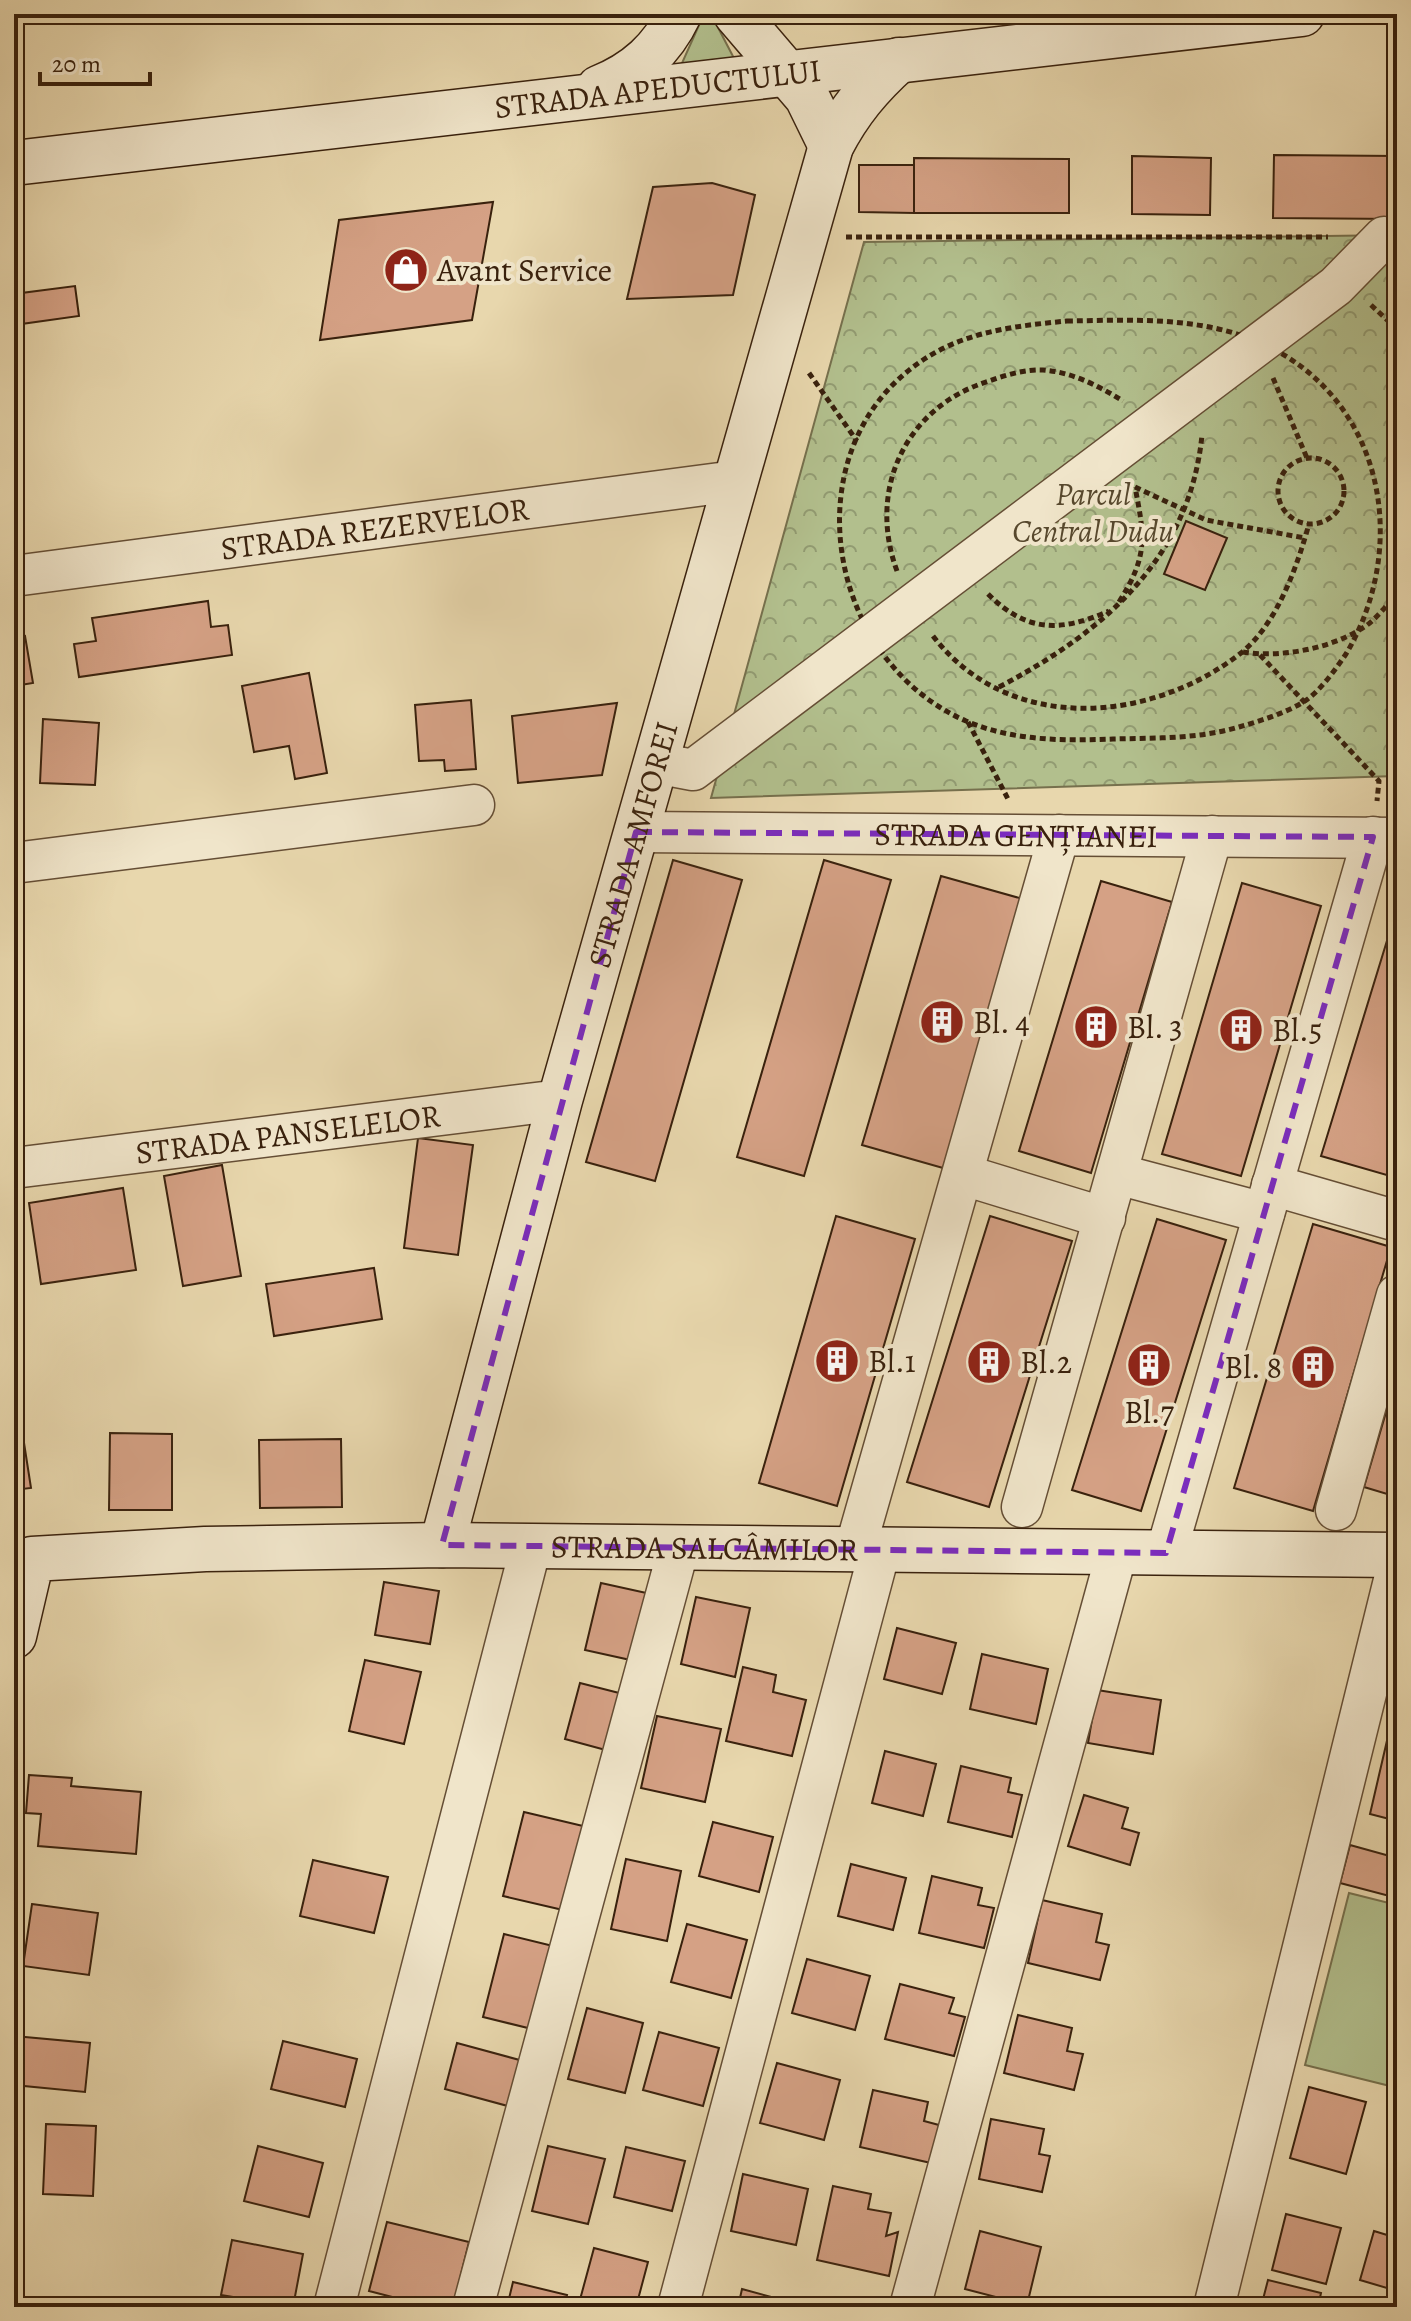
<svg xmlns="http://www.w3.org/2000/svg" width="1411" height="2321" font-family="Alegreya,serif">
<defs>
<pattern id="forest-crowns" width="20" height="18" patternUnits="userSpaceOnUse" patternTransform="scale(2)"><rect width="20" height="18" fill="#b2bf8d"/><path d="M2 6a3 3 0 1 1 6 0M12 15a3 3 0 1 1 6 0" fill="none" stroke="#929b72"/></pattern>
</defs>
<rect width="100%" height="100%" fill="#e8d7ad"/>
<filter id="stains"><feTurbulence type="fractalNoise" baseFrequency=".0025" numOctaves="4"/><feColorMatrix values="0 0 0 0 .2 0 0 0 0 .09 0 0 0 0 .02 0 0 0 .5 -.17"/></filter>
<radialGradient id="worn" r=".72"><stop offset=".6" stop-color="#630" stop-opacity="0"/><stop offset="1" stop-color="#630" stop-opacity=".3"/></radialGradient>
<g fill="#b2bf8d" stroke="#76704d" stroke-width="2">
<polygon points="704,14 711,14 738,66 678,72"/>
<polygon points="1349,1893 1397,1905 1397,2057 1390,2086 1305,2065"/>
</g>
<polygon fill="url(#forest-crowns)" stroke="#76704d" stroke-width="2" points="1397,235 1396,776 711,798 864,242"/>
<g fill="#d5a185" stroke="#39210d" stroke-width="2">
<polygon points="1274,155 1397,156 1397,219 1273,218"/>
<polygon points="1132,156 1211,158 1210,215 1132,214"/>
<polygon points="914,158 1069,159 1069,213 914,213"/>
<polygon points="859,165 914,165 914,213 859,212"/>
<polygon points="712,183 755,195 733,295 627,299 653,187"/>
<polygon points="493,202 472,320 320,340 339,220"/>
<polygon points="75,286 79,316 14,325 14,294"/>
<polygon points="1186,521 1227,538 1205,590 1164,574"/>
<polygon points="208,601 211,627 228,625 232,655 79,677 74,644 96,641 92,618"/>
<polygon points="25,636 33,683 14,686 14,638"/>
<polygon points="309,673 327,773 295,779 289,746 254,752 242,686"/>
<polygon points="471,700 476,769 445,771 444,760 419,761 415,705"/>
<polygon points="617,703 602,775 518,783 512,716"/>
<polygon points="43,719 99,723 95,785 40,783"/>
<polygon points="14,730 23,732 14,777"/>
<polygon points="673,860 742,880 655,1181 586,1162"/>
<polygon points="824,860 891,880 804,1176 737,1157"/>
<polygon points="941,876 1023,899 943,1168 862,1145"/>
<polygon points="1101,881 1172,902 1091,1173 1019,1151"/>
<polygon points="1242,883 1321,906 1241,1176 1162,1154"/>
<polygon points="1397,908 1397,1178 1321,1156"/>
<polygon points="418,1138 473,1145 458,1255 404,1248"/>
<polygon points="222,1165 241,1276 183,1286 164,1176"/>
<polygon points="123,1188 136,1270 41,1284 29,1203"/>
<polygon points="836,1216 915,1239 837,1506 759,1483"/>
<polygon points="990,1216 1072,1241 989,1507 907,1482"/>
<polygon points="1157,1219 1226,1240 1141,1511 1072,1490"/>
<polygon points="1313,1224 1391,1247 1313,1511 1234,1488"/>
<polygon points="374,1268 382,1319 274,1336 266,1284"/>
<polygon points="1397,1375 1397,1497 1364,1487"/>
<polygon points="22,1430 31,1488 14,1490 14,1431"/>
<polygon points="110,1433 172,1434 172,1510 109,1510"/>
<polygon points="341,1439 342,1507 260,1508 259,1440"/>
<polygon points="384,1582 439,1591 430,1644 375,1635"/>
<polygon points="601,1583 651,1594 635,1661 585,1650"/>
<polygon points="696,1597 750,1608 735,1677 681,1664"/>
<polygon points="897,1628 956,1643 942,1694 884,1679"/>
<polygon points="982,1654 1048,1669 1036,1724 970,1709"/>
<polygon points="365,1660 421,1672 404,1744 349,1731"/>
<polygon points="743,1667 776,1675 773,1692 806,1700 792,1756 726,1741"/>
<polygon points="580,1683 627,1695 613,1752 565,1739"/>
<polygon points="1097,1690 1161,1700 1153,1754 1088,1743"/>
<polygon points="657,1716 721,1729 705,1802 641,1788"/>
<polygon points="1392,1719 1397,1720 1397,1821 1370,1814"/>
<polygon points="885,1751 936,1764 923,1816 872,1803"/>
<polygon points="961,1766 1011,1778 1008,1792 1022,1795 1012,1837 948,1822"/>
<polygon points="29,1775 72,1778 71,1786 141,1792 136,1854 38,1846 41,1814 26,1813"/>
<polygon points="1084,1795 1128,1808 1122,1828 1139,1833 1130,1865 1068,1846"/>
<polygon points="524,1812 583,1826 563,1910 503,1896"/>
<polygon points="713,1822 773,1837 759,1892 699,1876"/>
<polygon points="1350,1845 1397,1858 1397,1898 1340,1883"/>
<polygon points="626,1859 681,1871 667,1941 611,1929"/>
<polygon points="313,1860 388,1877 374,1933 300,1916"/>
<polygon points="851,1864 906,1878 893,1930 838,1916"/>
<polygon points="932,1876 982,1888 978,1905 994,1908 984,1948 919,1933"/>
<polygon points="1042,1900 1102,1914 1096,1942 1109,1945 1100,1980 1028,1963"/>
<polygon points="32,1904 98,1913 89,1975 23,1966"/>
<polygon points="687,1924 747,1940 731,1998 671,1982"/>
<polygon points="504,1934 553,1946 532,2029 483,2017"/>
<polygon points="807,1959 870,1976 855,2030 792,2013"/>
<polygon points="900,1984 954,1998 949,2013 965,2017 954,2056 885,2039"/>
<polygon points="587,2008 643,2023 625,2093 568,2079"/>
<polygon points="1018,2015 1072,2028 1067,2051 1083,2054 1074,2090 1004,2073"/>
<polygon points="659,2032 719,2048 703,2106 643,2090"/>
<polygon points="14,2036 90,2043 85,2092 14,2085"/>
<polygon points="283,2041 357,2059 345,2107 271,2089"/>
<polygon points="457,2043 527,2062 515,2108 445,2089"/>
<polygon points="777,2063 840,2080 824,2140 760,2123"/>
<polygon points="1309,2087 1366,2102 1346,2174 1290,2158"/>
<polygon points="873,2090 928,2102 924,2121 939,2125 931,2163 860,2147"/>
<polygon points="991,2119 1044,2129 1039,2154 1050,2156 1042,2192 979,2179"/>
<polygon points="46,2124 96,2126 93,2196 43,2194"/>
<polygon points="258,2146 323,2163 309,2217 244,2201"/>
<polygon points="548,2146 605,2159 588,2224 532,2211"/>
<polygon points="626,2147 685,2161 672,2211 614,2197"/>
<polygon points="743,2174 808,2189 796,2245 731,2231"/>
<polygon points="833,2186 871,2194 868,2209 891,2213 886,2236 898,2232 889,2276 817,2260"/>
<polygon points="1286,2214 1341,2228 1326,2284 1272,2270"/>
<polygon points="387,2222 469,2242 453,2307 431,2307 369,2291"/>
<polygon points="980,2231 1041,2247 1027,2305 965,2289"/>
<polygon points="1374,2231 1397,2238 1397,2291 1360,2280"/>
<polygon points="232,2240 303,2254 293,2307 221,2295"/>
<polygon points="594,2248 648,2262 636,2307 578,2307"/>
<polygon points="1268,2280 1321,2293 1318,2307 1261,2307"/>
<polygon points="513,2282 567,2295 564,2307 507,2307"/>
<polygon points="742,2289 790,2302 788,2307 738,2307"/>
</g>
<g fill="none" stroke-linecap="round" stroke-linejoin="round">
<g stroke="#654e35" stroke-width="43">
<g id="street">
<path id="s1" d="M14 576 735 481"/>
<polyline points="656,763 693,770 1336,286 1384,237"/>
<path id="s2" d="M636 832 1397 838"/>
<polyline points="14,863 474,805"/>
<path id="s3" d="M14 1168 560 1100"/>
<polyline points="1117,1174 1264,1213"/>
<polyline points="964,1175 1105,1218"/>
<polyline points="1272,1185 1397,1221"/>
<polyline points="1022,1507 1212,836"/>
<polyline points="1336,1510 1397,1295"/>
<polyline points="855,1549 1059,835"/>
<polyline points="1166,1553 1373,837"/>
<polyline points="334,2307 531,1546"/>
<polyline points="473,2307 679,1547"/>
<polyline points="678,2307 880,1550"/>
<polyline points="910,2307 1117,1552"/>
<polyline points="1214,2307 1397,1568"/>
</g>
</g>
<g stroke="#39210d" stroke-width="47">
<g id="secondary">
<polyline points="736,14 807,97 831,146"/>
<path d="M599 88C636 73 662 50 679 14"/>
<path id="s4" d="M14 163 1302 14"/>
<path id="s5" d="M442 1545 560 1100 831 146C849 111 870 86 899 60"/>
<path id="s6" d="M14 1636 32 1559 205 1549 442 1545 1397 1555"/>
</g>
</g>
<g stroke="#39210d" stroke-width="5" stroke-dasharray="6 4" stroke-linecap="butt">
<polyline points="846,237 1328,237"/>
<polyline points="1371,305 1397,329"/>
<path d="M1067 321C1131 320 1201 316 1261 343 1384 398 1411 545 1346 654 1335 670 1321 690 1305 701 1286 713 1260 721 1239 727 1198 739 1155 738 1113 739 1063 741 1013 741 966 721 819 657 788 432 938 351 977 330 1024 325 1067 321Z"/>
<polyline points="809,373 857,441"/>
<polyline points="1273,378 1307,458"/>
<circle cx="1311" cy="491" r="33"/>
<polyline points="1135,487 1206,520 1305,538"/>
<path d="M897 571C867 490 905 407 989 381 1006 375 1026 369 1043 370 1072 372 1099 386 1123 401"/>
<path d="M988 594C1027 633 1061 632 1109 611"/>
<path d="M1119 602C1148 556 1145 538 1135 487"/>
<path d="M933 636C1009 735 1150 724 1241 653 1277 624 1297 567 1309 524"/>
<path d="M1243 652C1279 658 1329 649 1361 629 1374 622 1387 605 1397 593"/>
<polyline points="1260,655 1379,781 1377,801"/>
<path d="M999 687C1102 633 1190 559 1202 435"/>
<polyline points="968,722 1008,799"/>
</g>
<use href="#street" stroke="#f0e5ca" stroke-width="40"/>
<use href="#secondary" stroke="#f0e5ca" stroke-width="44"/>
</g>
<path fill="none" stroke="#7b2cbf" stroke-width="6" stroke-dasharray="16 10" stroke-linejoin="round" d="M636 832 1373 837 1166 1553 442 1545Z"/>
<defs>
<g id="shop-disc" transform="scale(2.3)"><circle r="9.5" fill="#8f2418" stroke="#f0e5ca"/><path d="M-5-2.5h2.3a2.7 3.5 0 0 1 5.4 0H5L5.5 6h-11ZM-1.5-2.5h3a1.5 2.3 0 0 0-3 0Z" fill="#fff"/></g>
<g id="building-disc" transform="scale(2.3)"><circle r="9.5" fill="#8f2418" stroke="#f0e5ca"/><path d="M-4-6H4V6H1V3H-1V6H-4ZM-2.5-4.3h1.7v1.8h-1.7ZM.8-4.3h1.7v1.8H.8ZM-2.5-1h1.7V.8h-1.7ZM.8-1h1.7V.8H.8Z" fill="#fff"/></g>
</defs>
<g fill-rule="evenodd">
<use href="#shop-disc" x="406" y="270"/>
<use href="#building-disc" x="942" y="1022"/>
<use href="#building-disc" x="1096" y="1027"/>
<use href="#building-disc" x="1241" y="1030"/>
<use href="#building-disc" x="837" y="1361"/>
<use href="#building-disc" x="989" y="1362"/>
<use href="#building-disc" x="1149" y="1365"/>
<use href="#building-disc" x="1313" y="1367"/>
</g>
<g text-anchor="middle" stroke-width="8" stroke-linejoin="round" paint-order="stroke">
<g font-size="32" fill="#39210d" stroke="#f0e5ca">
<text dy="11" stroke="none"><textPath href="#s4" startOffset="648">STRADA APEDUCTULUI</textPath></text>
<text dy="11" stroke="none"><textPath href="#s1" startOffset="364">STRADA REZERVELOR</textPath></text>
<text dy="11" stroke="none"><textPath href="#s2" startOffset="380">STRADA GENȚIANEI</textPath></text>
<text dy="11" stroke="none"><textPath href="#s5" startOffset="726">STRADA AMFOREI</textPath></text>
<text dy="11" stroke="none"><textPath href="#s3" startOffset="276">STRADA PANSELELOR</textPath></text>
<text dy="11" stroke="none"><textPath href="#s6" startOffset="752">STRADA SALCÂMILOR</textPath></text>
</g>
<g font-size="32" fill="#39210d" stroke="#f0e5ca" text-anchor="start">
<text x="437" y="281">Avant Service</text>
<text x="973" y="1033">Bl. 4</text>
<text x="1127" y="1038">Bl. 3</text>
<text x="1272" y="1041">Bl.5</text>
<text x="868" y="1372">Bl.1</text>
<text x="1020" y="1373">Bl.2</text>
<text x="1282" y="1378" text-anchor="end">Bl. 8</text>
<text x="1149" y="1423" text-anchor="middle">Bl.7</text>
</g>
<g font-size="32" font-style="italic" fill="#57482d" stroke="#f0e5ca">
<text x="1093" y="505">Parcul<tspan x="1093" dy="37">Central Dudu</tspan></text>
</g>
</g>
<rect width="1411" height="2321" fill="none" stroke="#e8d7ad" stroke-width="48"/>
<rect x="16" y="16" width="1379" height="2289" fill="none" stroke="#39210d" stroke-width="4"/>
<rect x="24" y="24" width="1363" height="2273" fill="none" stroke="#39210d" stroke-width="2"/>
<path d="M40 72v12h110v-12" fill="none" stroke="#39210d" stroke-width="4"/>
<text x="52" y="72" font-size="24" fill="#39210d" stroke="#f0e5ca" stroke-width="6" paint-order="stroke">20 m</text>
<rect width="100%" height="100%" filter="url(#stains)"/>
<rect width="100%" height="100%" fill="url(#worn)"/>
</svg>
